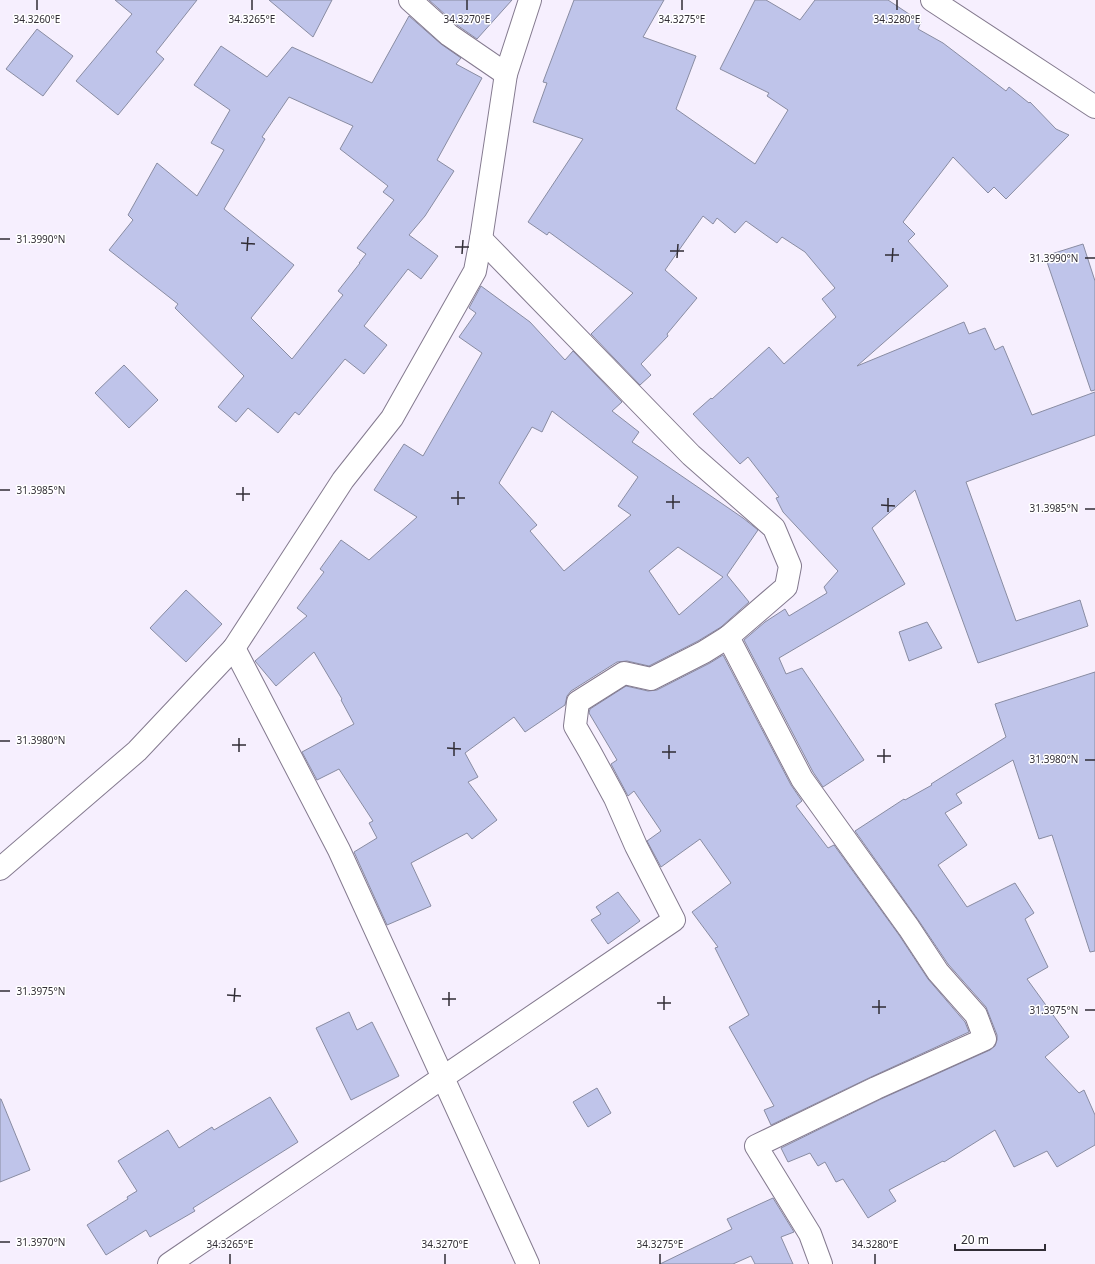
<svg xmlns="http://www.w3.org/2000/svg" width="1095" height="1264" font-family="'Noto Sans',sans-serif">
<rect width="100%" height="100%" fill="#f6effe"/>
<g fill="#bfc4ea" stroke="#898ca2" fill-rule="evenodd">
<polygon points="115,0 197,0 156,52 164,59 118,115 76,81 132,14"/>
<polygon points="269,0 332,0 313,37"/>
<polygon points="429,0 512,0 477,39 457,25"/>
<polygon points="574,0 664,0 643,37 696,56 676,109 755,164 788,110 767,96 769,93 720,69 755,0 766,0 800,20 815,0 888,0 921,22 918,29 943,43 1006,91 1009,87 1029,103 1030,102 1056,129 1069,135 1006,199 994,187 988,193 953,157 903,222 915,234 908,241 948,286 857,366 964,322 969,334 985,328 995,350 1003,346 1032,415 1095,392 1095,435 966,482 1016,621 1080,600 1088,626 978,663 915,490 872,528 905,584 779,658 786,674 802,668 864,760 823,787 813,772 744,640 765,622 785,609 789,616 827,593 824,587 838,571 783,512 776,498 779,497 748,457 740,464 693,414 711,398 712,399 769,347 784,364 836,317 822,299 835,288 805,252 782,237 777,243 746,221 735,233 717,218 713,224 703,216 665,270 697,298 667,334 668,336 641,364 651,375 640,385 591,334 633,293 549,232 547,235 528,222 583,139 533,122 547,83 543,82"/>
<path d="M409 16 441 44 461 58 456 64 482 78 437 160 454 171 425 216 409 235 438 256 421 279 408 269 364 326 387 345 364 374 345 359 299 415 295 412 278 433 248 408 236 422 218 407 244 376 175 308 178 304 109 250 133 220 128 215 157 163 197 196 224 150 211 143 230 110 194 85 221 46 267 77 292 47 372 83ZM289 97 353 126 340 149 388 186 383 192 394 200 357 248 366 254 359 263H360L338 291 343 295 292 359 251 318 294 265 224 209 265 139 262 137Z"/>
<polygon points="37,29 73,56 43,96 6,69"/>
<polygon points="1083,244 1095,281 1095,390 1091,391 1045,256"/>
<path d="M481 286 530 322 565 360 573 351 622 402 612 411 639 432 632 442 743 518 758 530 727 575 749 602 721 627 698 641 649 666 627 661 617 662 571 691 567 696 565 705 525 732 514 717 465 753 478 777 468 782 497 820 472 839 467 833 411 863 431 906 387 925 354 852 377 838 369 823 373 821 339 769 317 780 302 752 354 724 341 700 342 699 314 652 276 686 255 661 307 616 297 608 324 572 320 569 341 540 369 560 417 517 374 490 404 444 423 456 482 353 459 337 476 313 469 308ZM552 411 638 477 618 506 631 515 564 571 530 531 537 525 499 483 532 427 542 432ZM678 547 723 577 679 615 649 571Z"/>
<polygon points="124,365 158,400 129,428 95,393"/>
<polygon points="186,590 222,624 186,662 150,628"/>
<polygon points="927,622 942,648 909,661 899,632"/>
<polygon points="723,655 791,785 802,801 796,806 828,848 834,845 899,935 928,979 965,1022 969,1032 871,1077 771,1125 764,1110 774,1106 729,1027 749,1015 715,948 718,947 692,912 731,883 700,839 661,867 647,841 661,831 634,791 628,796 611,764 617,760 589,713 590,709 626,686 648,691 657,690 710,663"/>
<polygon points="1095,672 1095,951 1090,952 1052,835 1039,839 1013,760 956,794 962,803 945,813 967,845 938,865 967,907 1015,883 1034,913 1025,919 1048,967 1027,979 1069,1037 1045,1057 1079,1093 1084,1090 1095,1115 1095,1145 1057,1167 1047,1151 1014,1167 995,1130 944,1162 943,1161 889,1190 896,1201 868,1218 843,1179 836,1182 825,1162 818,1166 810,1153 788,1162 781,1148 881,1099 990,1050 995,1046 997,1040 997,1035 986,1007 948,964 919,921 855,831 904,799 905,800 932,785 931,784 1006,737 995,704"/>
<polygon points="618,892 640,921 608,944 591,920 601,914 596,907"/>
<polygon points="349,1012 357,1030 372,1022 399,1076 351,1100 316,1028"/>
<polygon points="597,1088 611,1113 588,1127 573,1102"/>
<polygon points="270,1097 298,1142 193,1208 195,1211 150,1237 146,1230 106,1255 87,1225 128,1199 127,1197 137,1191 118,1161 168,1130 179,1148 212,1127 214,1130"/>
<polygon points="0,1099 1,1099 30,1170 0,1182"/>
<polygon points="773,1198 794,1232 781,1237 793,1264 755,1264 751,1256 733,1264 660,1264 732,1229 727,1219"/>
</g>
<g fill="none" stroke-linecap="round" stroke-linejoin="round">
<g stroke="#847a8f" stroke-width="24">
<g id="minor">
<polyline points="410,0 449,35 506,74"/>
<polyline points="932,0 1095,107"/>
<polyline points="728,637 802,779 909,928 938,972 976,1015 985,1039 876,1088 756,1146 810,1234 821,1264"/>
<polyline points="234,648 339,850 528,1264"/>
<polyline points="0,869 137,751 234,648 343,480 392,418 475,271 481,239 506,74 530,0"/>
<polyline points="169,1264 674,920 636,846 615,798 590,752 575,726 578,702 624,673 651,679 704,652 728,637 786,587 790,566 774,528 691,455 481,239"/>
</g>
</g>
<use href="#minor" stroke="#fff" stroke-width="22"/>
</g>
<path fill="none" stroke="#312d35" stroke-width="1.5" d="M37 10V0M252 10V0M467 10V0M682 10V0M897 10V0M0 239H10M241 243 255 244M455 247H469M247 251 248 237M670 251H684M462 254 463 240M885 255H899M677 258 678 244M1085 258H1095M892 262 893 248M0 490H10M236 494H250M451 498H465M243 501V487M666 502H680M458 505V491M881 505 895 506M673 509V495M1085 509H1095M888 512V498M0 741H10M232 745H246M447 748 461 749M239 752V738M662 752H676M454 756V742M877 756H891M669 759V745M1085 760H1095M884 763V749M0 991H10M227 995 241 996M442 999H456M234 1002 235 988M657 1003H671M449 1006V992M872 1007H886M664 1010V996M1085 1010H1095M879 1014V1000M0 1242H10M230 1264V1254M445 1264V1254M660 1264V1254M875 1264V1254"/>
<g font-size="10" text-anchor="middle" fill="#312d35" stroke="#fff" stroke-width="3" stroke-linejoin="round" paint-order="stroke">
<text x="37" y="23">34.3260°E</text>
<text x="252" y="23">34.3265°E</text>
<text x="467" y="23">34.3270°E</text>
<text x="682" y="23">34.3275°E</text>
<text x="897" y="23">34.3280°E</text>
<text x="41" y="243">31.3990°N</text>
<text x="1054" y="262">31.3990°N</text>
<text x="41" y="494">31.3985°N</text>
<text x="1054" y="512">31.3985°N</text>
<text x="41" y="744">31.3980°N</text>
<text x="1054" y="763">31.3980°N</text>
<text x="41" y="995">31.3975°N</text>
<text x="1054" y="1014">31.3975°N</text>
<text x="41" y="1246">31.3970°N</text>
<text x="230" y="1248">34.3265°E</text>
<text x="445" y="1248">34.3270°E</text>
<text x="660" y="1248">34.3275°E</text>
<text x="875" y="1248">34.3280°E</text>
</g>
<path d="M955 1244v6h90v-6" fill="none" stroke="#312d35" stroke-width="2"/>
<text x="961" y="1244" font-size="12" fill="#312d35" stroke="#ffffff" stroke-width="3" paint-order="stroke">20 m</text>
</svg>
